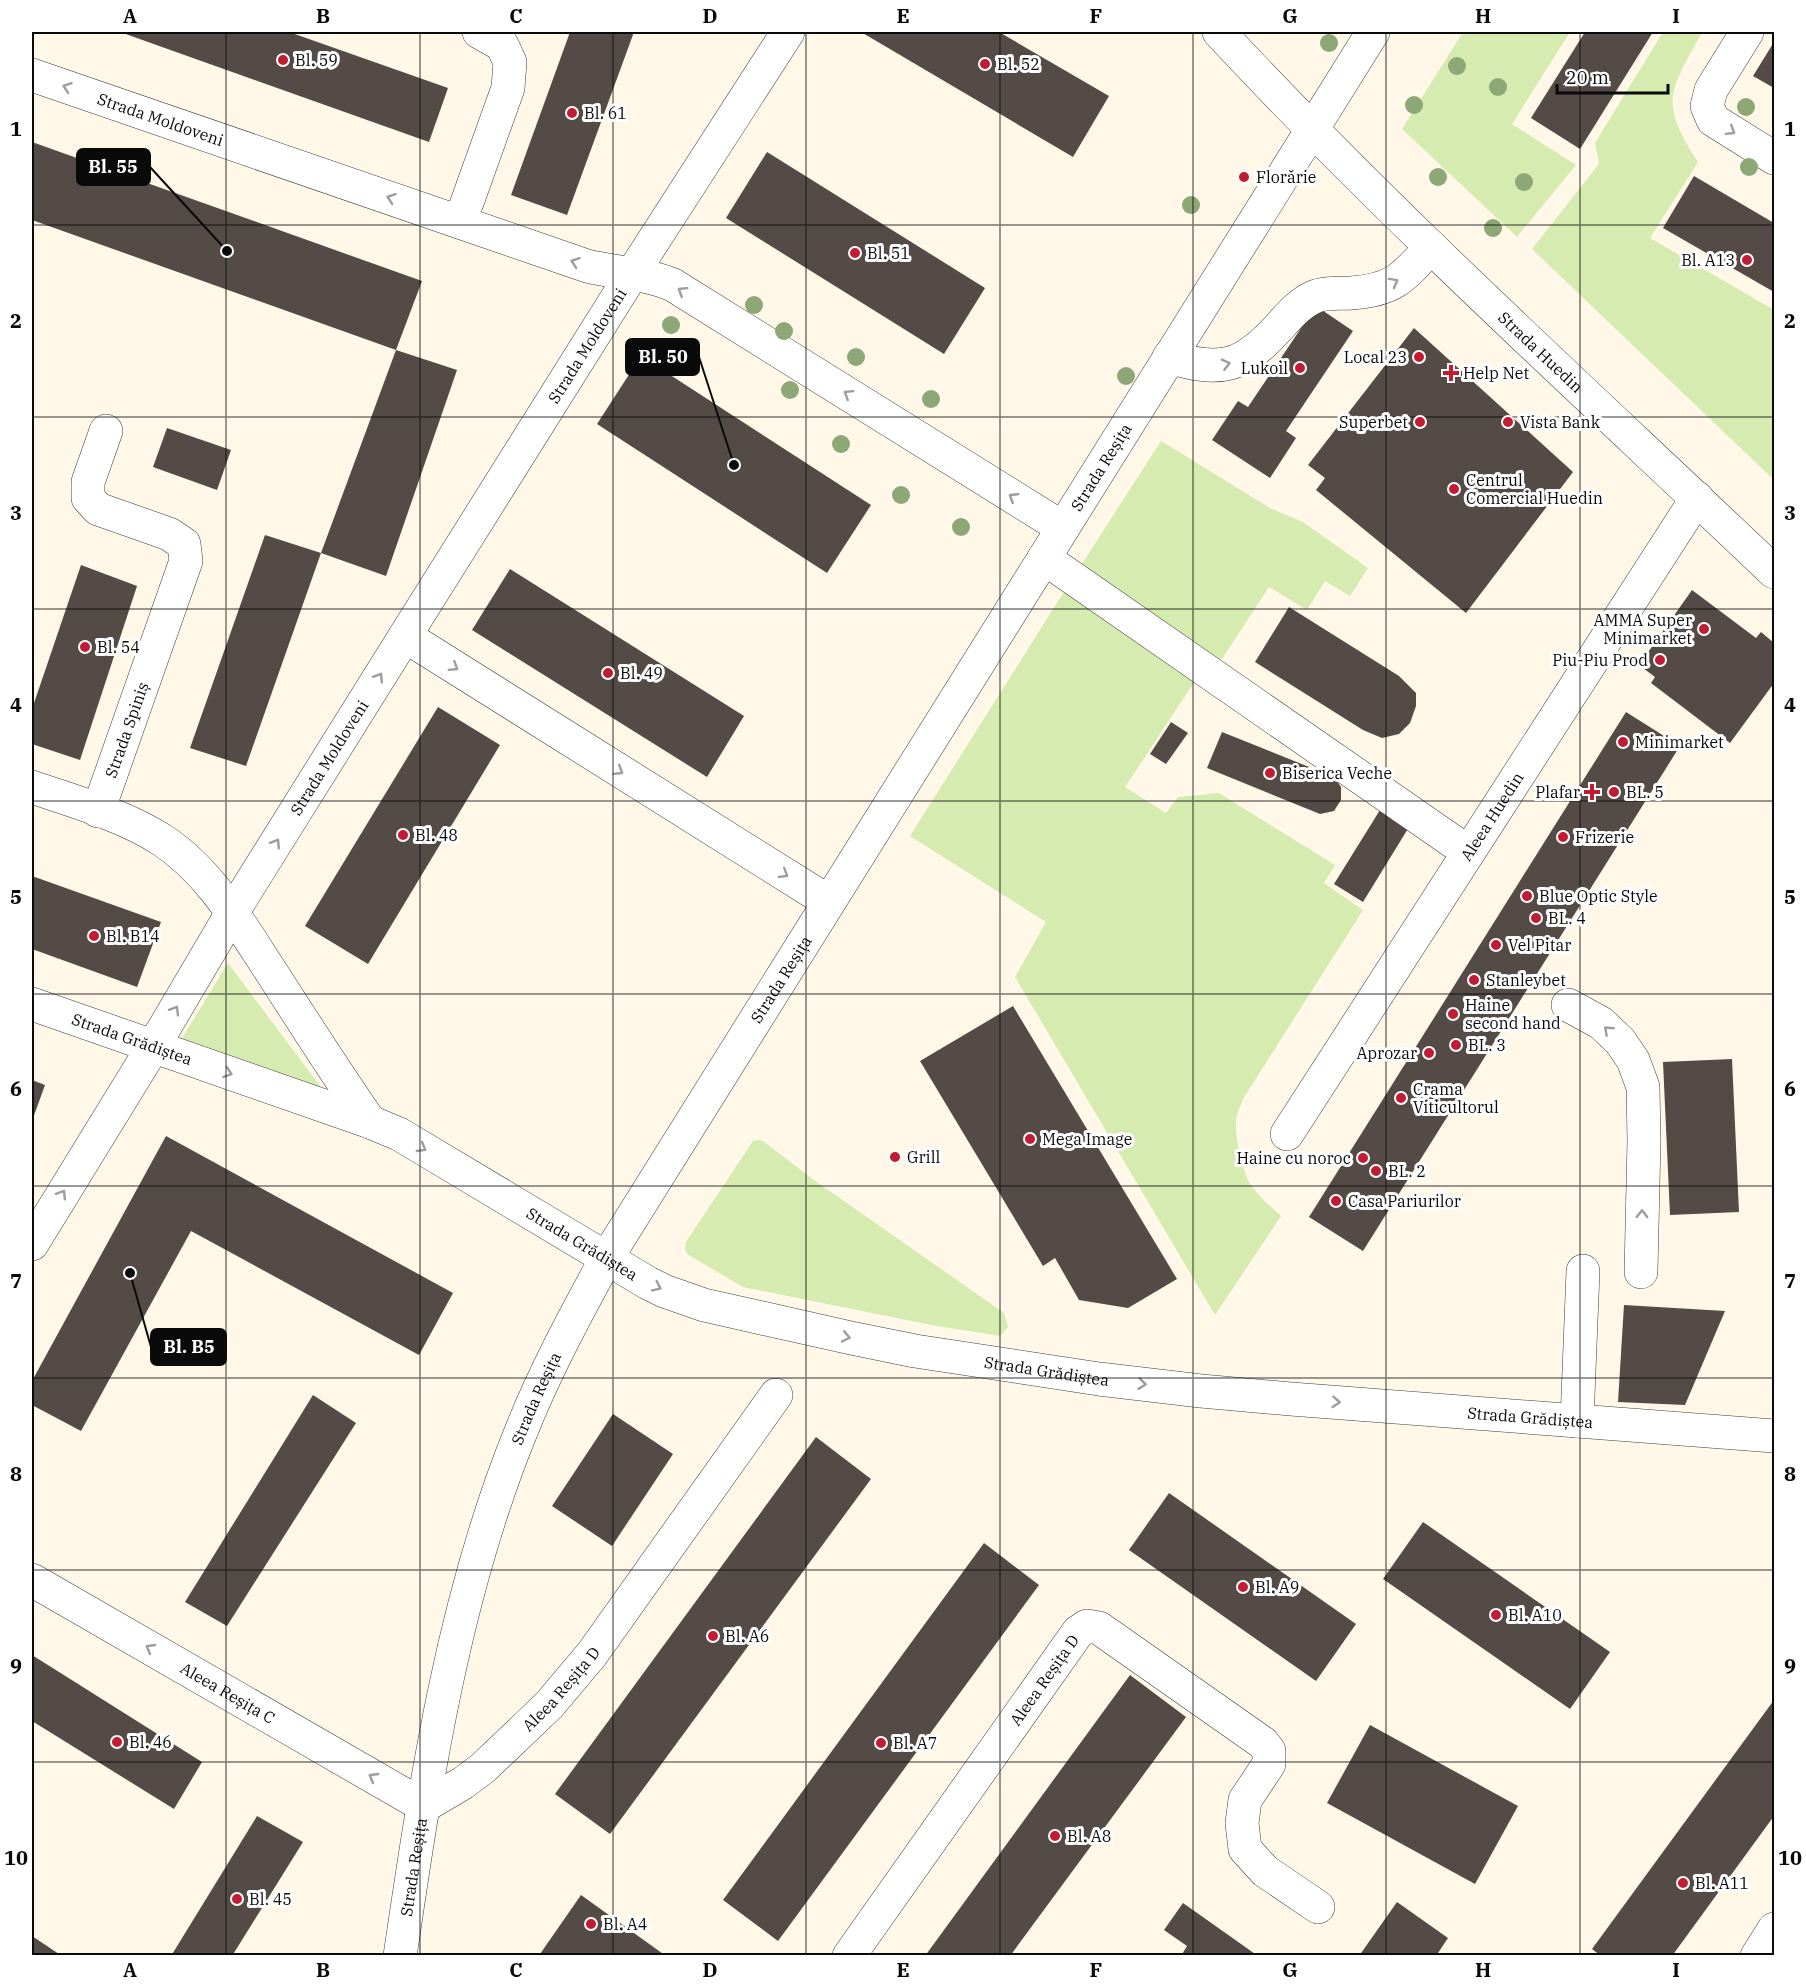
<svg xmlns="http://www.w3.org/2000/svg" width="1806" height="1987" font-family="'IBM Plex Serif',serif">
<rect width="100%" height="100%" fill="#fff8e8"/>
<g fill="#d5ebb0">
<polygon points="1463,32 1570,32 1512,124 1576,165 1517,237 1402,129"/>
<path d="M1663 32H1702C1670 92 1658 100 1698 162L1650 238 1774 310V480L1532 249 1599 164 1595 143Z"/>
<polygon points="1161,441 1270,508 1303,522 1368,568 1350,596 1325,581 1307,610 1269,587 1220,662 1080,567"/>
<path d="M1067 587 1197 678 1125 787 1166 813 1178 797 1219 793 1335 865 1324 883 1363 910 1243 1099C1241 1105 1236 1114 1236 1121 1235 1138 1242 1171 1251 1185 1259 1197 1271 1207 1281 1216L1215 1315 1015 977 1046 922 910 836Z"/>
<polygon points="228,963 326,1094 181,1040"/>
<polygon points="758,1140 763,1141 814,1180 1004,1313 1008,1327 1000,1336 931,1325 743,1287 687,1254 685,1249 686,1242 753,1141"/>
</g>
<g fill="#544a46">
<polygon points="120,32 289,32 448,88 429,142"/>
<polygon points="570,32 634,32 567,215 511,195"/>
<polygon points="861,32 999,32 1109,96 1073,157"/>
<polygon points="1585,32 1653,32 1580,149 1531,118"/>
<polygon points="1774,42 1774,88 1753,76"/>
<polygon points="32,142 422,281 396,350 32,220"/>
<polygon points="767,152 985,288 944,354 726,218"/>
<polygon points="1694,176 1774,223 1774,292 1663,228"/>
<polygon points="1316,306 1353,331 1286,431 1296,438 1270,478 1212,440 1238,401 1248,407"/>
<polygon points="1414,328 1573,472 1466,613 1316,490 1325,478 1308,465"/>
<polygon points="396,350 457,370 386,576 321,553 246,766 190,748 265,535 321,553"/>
<polygon points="641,356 871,505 827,573 597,424"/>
<polygon points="167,428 231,450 217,490 153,467"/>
<polygon points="81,565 137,586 80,760 32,744 32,709"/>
<polygon points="510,569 744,716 707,777 472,630"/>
<polygon points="1692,590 1756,638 1761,632 1774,643 1774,683 1730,743 1651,683 1655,677 1639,665"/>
<polygon points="1289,607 1399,676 1416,693 1416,706 1410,723 1399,734 1382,738 1363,730 1255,662"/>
<polygon points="438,707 500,745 368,964 305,926"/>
<polygon points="1626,712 1680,746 1363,1251 1309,1217"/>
<polygon points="1171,722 1188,733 1166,764 1150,754"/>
<polygon points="1222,732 1334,777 1341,787 1341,800 1334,811 1320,814 1207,768"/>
<polygon points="1380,810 1409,827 1363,902 1334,884"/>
<polygon points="32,876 161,922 137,987 32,949"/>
<polygon points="1013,1006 1177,1279 1128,1308 1079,1300 1055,1258 1043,1266 920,1061"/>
<polygon points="1732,1059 1739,1212 1670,1215 1663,1062"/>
<polygon points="32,1080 45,1085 32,1121"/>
<polygon points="166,1136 453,1293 419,1355 191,1231 81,1431 32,1405 32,1381"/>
<polygon points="1624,1305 1725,1311 1685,1405 1618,1402"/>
<polygon points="313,1395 356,1423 227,1626 185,1602"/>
<polygon points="613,1414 673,1454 612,1546 552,1506"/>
<polygon points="816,1437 871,1479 610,1834 555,1794"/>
<polygon points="1169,1493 1356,1624 1316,1681 1129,1550"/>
<polygon points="1423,1522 1610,1652 1570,1709 1383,1579"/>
<polygon points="984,1543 1039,1585 778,1941 723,1900"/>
<polygon points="32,1655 202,1762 174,1809 32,1721"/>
<polygon points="1130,1675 1186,1717 1010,1956 925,1956"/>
<polygon points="1774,1700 1774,1816 1672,1956 1601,1956 1592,1949"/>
<polygon points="1370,1725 1518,1806 1475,1884 1327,1803"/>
<polygon points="257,1816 303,1842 232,1956 171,1956"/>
<polygon points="581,1895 666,1956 543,1956 540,1954"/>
<polygon points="1397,1902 1448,1938 1436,1956 1359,1956"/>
<polygon points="1183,1903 1258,1956 1181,1956 1187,1946 1164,1930"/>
<polygon points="32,1936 62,1956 32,1956"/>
</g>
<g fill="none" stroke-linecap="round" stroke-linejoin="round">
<g stroke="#3d3d3d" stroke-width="34">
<g id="minor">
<path id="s1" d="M1219 32C1395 221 1587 394 1774 572"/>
<polyline points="1747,32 1711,90 1707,106 1713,120 1774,158"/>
<path id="s2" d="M32 75 587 266C616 273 645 273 673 285L1063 528"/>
<polyline points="460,222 508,88 510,62 502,45 479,32"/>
<path d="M1169 357C1221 373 1243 367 1279 327 1289 316 1300 303 1314 297 1325 292 1339 294 1351 293 1394 290 1403 278 1431 247"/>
<polyline points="1044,558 1468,852"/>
<polyline points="405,636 829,902"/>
<path d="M32 787C75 802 123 815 162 840 211 872 241 926 272 973 304 1023 336 1073 370 1122"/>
<path id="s3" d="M98 811 186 561 184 544 169 534 98 509 88 498V482L106 431"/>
<path id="s4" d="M32 1004 370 1122 399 1134 648 1283 664 1291 704 1305 851 1338 915 1351 1099 1379 1201 1391 1291 1399 1774 1436"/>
<polyline points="1568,1005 1601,1023 1620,1041 1633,1060 1643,1087 1644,1141 1641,1272"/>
<path id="s5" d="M1287 1134 1697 498"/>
<path id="s6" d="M32 1244 153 1047 232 913 405 636 632 274 788 32"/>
<polyline points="1577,1421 1583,1271"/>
<path id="s7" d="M32 1580 424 1806 463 1783 483 1768 549 1705 592 1654 776 1395"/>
<path id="s8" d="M400 1956C426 1780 453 1599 520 1434 544 1373 575 1316 606 1259L1373 32"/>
<path id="s9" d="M849 1956 1078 1632 1087 1626 1099 1628 1263 1743 1269 1751V1764L1245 1800 1242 1823 1245 1849 1265 1871 1318 1907"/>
<polyline points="1757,1956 1774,1929"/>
</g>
</g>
<use href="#minor" stroke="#fff" stroke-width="33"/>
</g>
<g fill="#8da776">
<circle cx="1329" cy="43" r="9"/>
<circle cx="1457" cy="66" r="9"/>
<circle cx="1498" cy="87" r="9"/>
<circle cx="1414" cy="105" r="9"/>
<circle cx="1746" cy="107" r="9"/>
<circle cx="1749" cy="167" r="9"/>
<circle cx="1438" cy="177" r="9"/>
<circle cx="1524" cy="182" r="9"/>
<circle cx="1191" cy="205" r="9"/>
<circle cx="1493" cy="228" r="9"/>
<circle cx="754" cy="305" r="9"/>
<circle cx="671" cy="325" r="9"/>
<circle cx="784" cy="331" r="9"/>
<circle cx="856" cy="357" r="9"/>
<circle cx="1126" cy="376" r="9"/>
<circle cx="790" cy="390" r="9"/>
<circle cx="931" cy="399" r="9"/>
<circle cx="841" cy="444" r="9"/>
<circle cx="901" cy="495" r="9"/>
<circle cx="961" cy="527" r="9"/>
</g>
<defs><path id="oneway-chevron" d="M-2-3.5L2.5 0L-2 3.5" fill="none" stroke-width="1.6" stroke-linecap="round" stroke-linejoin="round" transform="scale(1.5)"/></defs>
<g stroke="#9d9d9d">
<use href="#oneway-chevron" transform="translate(67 87) rotate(-161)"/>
<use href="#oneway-chevron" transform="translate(1731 131) rotate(32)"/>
<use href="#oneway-chevron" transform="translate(391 198) rotate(-161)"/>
<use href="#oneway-chevron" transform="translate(575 262) rotate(-161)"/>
<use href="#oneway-chevron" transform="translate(1394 282) rotate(-29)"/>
<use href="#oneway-chevron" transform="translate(682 291) rotate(-148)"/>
<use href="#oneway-chevron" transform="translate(1226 364) rotate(-14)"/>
<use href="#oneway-chevron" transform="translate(848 394) rotate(-148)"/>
<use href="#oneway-chevron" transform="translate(1013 497) rotate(-148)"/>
<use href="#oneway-chevron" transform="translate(454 667) rotate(32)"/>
<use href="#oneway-chevron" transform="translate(379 677) rotate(-58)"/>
<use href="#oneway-chevron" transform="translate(619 771) rotate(32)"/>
<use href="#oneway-chevron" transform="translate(276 843) rotate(-58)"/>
<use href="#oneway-chevron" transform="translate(784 874) rotate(32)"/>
<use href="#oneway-chevron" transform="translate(175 1010) rotate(-59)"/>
<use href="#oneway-chevron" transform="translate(1608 1030) rotate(-137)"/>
<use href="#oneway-chevron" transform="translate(228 1073) rotate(19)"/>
<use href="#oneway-chevron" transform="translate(422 1148) rotate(30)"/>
<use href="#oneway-chevron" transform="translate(62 1194) rotate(-58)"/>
<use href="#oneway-chevron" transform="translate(1642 1214) rotate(-89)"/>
<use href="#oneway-chevron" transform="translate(657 1287) rotate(26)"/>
<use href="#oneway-chevron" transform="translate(846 1337) rotate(12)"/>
<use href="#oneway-chevron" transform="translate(1142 1384) rotate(7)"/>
<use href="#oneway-chevron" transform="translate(1336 1402) rotate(4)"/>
<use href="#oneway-chevron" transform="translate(150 1648) rotate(-150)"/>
<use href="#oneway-chevron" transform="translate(373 1777) rotate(-150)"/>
</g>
<path fill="none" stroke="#0a0a0a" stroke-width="1.5" stroke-opacity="0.55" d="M226 32V1956M420 32V1956M613 32V1956M806 32V1956M1000 32V1956M1193 32V1956M1386 32V1956M1580 32V1956M32 225H1774M32 417H1774M32 609H1774M32 801H1774M32 994H1774M32 1186H1774M32 1378H1774M32 1570H1774M32 1762H1774"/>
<g fill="#c21b34" stroke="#fff" stroke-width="2">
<circle cx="283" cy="60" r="6"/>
<circle cx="985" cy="64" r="6"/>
<circle cx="572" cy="113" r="6"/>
<circle cx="1244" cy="177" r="6"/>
<circle cx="855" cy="253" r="6"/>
<circle cx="1747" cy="260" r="6"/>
<circle cx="1419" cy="357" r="6"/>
<circle cx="1300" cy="368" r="6"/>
<path d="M1448 364h6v6h6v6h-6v6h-6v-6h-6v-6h6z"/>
<circle cx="1420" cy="422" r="6"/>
<circle cx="1508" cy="422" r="6"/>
<circle cx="1454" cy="489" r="6"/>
<circle cx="1704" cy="629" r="6"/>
<circle cx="85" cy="647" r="6"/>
<circle cx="1660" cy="660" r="6"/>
<circle cx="608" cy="673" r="6"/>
<circle cx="1623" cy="742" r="6"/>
<circle cx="1270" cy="773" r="6"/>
<path d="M1589 783h6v6h6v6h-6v6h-6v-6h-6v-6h6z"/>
<circle cx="1614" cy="792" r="6"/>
<circle cx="403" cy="835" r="6"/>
<circle cx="1563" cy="837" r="6"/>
<circle cx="1527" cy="896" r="6"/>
<circle cx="1536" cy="918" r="6"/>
<circle cx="94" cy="936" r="6"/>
<circle cx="1496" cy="945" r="6"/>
<circle cx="1474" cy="980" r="6"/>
<circle cx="1453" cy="1014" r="6"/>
<circle cx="1456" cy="1045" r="6"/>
<circle cx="1429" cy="1053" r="6"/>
<circle cx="1401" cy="1098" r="6"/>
<circle cx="1030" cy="1139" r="6"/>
<circle cx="895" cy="1157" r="6"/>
<circle cx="1363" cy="1158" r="6"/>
<circle cx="1376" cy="1171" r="6"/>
<circle cx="1336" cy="1201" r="6"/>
<circle cx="1243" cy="1587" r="6"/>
<circle cx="1496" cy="1615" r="6"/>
<circle cx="713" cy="1636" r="6"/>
<circle cx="117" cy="1742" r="6"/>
<circle cx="881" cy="1743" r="6"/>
<circle cx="1055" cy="1836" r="6"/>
<circle cx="1683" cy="1883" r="6"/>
<circle cx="237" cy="1899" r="6"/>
<circle cx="591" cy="1924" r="6"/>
</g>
<g text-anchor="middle" stroke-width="6" stroke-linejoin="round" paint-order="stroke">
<g font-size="16" fill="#0a0a0a" stroke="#fff" text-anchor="start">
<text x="295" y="66">Bl. 59</text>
<text x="997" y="70">Bl. 52</text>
<text x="584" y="119">Bl. 61</text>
<text x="1256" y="183">Florărie</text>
<text x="867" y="259">Bl. 51</text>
<text x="1735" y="266" text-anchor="end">Bl. A13</text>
<text x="1407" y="363" text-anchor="end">Local 23</text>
<text x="1288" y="374" text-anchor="end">Lukoil</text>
<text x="1463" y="379">Help Net</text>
<text x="1408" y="428" text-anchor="end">Superbet</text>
<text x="1520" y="428">Vista Bank</text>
<text x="1466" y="486">Centrul<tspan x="1466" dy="18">Comercial Huedin</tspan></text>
<text x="1692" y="626" text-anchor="end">AMMA Super<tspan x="1692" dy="18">Minimarket</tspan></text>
<text x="97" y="653">Bl. 54</text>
<text x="1648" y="666" text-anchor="end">Piu-Piu Prod</text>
<text x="620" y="679">Bl. 49</text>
<text x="1635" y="748">Minimarket</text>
<text x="1282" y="779">Biserica Veche</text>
<text x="1580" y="798" text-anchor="end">Plafar</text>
<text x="1626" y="798">BL. 5</text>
<text x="415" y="841">Bl. 48</text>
<text x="1575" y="843">Frizerie</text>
<text x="1539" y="902">Blue Optic Style</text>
<text x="1548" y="924">BL. 4</text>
<text x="106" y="942">Bl. B14</text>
<text x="1508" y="951">Vel Pitar</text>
<text x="1486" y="986">Stanleybet</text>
<text x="1465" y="1011">Haine<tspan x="1465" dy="18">second hand</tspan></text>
<text x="1468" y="1051">BL. 3</text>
<text x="1417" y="1059" text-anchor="end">Aprozar</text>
<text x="1413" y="1095">Crama<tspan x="1413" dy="18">Viticultorul</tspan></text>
<text x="1042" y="1145">Mega Image</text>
<text x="907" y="1163">Grill</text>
<text x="1351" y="1164" text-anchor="end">Haine cu noroc</text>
<text x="1388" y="1177">BL. 2</text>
<text x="1348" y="1207">Casa Pariurilor</text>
<text x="1255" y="1593">Bl. A9</text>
<text x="1508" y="1621">Bl. A10</text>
<text x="725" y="1642">Bl. A6</text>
<text x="129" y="1748">Bl. 46</text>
<text x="893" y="1749">Bl. A7</text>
<text x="1067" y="1842">Bl. A8</text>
<text x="1695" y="1889">Bl. A11</text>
<text x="249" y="1905">Bl. 45</text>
<text x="603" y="1930">Bl. A4</text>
</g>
<g font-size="16" fill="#0a0a0a" stroke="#fff">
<text dy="6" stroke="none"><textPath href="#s2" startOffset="136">Strada Moldoveni</textPath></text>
<text dy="6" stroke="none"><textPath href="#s6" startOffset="1056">Strada Moldoveni</textPath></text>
<text dy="6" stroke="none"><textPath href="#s1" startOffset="454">Strada Huedin</textPath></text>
<text dy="6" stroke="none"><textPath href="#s8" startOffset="1666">Strada Reșița</textPath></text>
<text dy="6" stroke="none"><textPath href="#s3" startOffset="86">Strada Spiniș</textPath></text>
<text dy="6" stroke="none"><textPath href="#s6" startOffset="570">Strada Moldoveni</textPath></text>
<text dy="6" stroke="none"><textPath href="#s5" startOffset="378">Aleea Huedin</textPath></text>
<text dy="6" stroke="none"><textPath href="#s8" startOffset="1062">Strada Reșița</textPath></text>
<text dy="6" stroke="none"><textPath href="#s4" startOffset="106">Strada Grădiștea</textPath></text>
<text dy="6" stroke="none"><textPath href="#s4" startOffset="603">Strada Grădiștea</textPath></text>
<text dy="6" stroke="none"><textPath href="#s4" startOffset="1089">Strada Grădiștea</textPath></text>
<text dy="6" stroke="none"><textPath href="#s8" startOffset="576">Strada Reșița</textPath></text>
<text dy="6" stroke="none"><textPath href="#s4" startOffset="1575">Strada Grădiștea</textPath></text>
<text dy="6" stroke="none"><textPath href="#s9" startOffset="338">Aleea Reșița D</textPath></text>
<text dy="6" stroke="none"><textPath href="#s7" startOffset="634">Aleea Reșița D</textPath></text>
<text dy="6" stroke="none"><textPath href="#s7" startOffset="226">Aleea Reșița C</textPath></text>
<text dy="6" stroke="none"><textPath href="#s8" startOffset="90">Strada Reșița</textPath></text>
</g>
</g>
<path fill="none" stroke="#0a0a0a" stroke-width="2" d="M227 251L150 167M734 465L699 357M130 1273L151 1347"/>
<g fill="#0a0a0a" stroke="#fff" stroke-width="2">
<circle cx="227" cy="251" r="6"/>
<circle cx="734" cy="465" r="6"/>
<circle cx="130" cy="1273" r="6"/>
</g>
<g fill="#0a0a0a" stroke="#0a0a0a" stroke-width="2">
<rect x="77" y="149" width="73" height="36" rx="6"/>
<rect x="626" y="339" width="73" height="36" rx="6"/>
<rect x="151" y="1329" width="75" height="36" rx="6"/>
</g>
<g font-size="18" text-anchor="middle" font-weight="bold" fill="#fff">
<text x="113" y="173">Bl. 55</text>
<text x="663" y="363">Bl. 50</text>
<text x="189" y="1353">Bl. B5</text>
</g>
<rect width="1806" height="1987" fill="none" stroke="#ffffff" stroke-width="66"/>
<path d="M1557 84v9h111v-9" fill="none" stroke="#0a0a0a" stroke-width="3"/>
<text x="1566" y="84" font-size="18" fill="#0a0a0a" stroke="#ffffff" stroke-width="4.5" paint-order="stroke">20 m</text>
<rect x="33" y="33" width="1740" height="1921" fill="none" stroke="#0a0a0a" stroke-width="2"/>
<g font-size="20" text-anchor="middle" font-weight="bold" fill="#0a0a0a">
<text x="130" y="23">A</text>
<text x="323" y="23">B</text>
<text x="516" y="23">C</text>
<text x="710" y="23">D</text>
<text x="903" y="23">E</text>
<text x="1096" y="23">F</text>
<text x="1290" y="23">G</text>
<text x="1483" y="23">H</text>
<text x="1676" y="23">I</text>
<text x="16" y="136">1</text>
<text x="1790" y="136">1</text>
<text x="16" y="328">2</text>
<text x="1790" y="328">2</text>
<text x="16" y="520">3</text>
<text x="1790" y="520">3</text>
<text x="16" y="712">4</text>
<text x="1790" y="712">4</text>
<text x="16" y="904">5</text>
<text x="1790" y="904">5</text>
<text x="16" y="1096">6</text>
<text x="1790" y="1096">6</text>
<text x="16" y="1288">7</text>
<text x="1790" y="1288">7</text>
<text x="16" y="1481">8</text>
<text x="1790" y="1481">8</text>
<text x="16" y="1673">9</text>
<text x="1790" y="1673">9</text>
<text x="16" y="1865">10</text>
<text x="1790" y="1865">10</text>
<text x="130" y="1977">A</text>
<text x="323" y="1977">B</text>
<text x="516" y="1977">C</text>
<text x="710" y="1977">D</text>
<text x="903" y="1977">E</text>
<text x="1096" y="1977">F</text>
<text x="1290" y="1977">G</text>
<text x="1483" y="1977">H</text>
<text x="1676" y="1977">I</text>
</g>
</svg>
